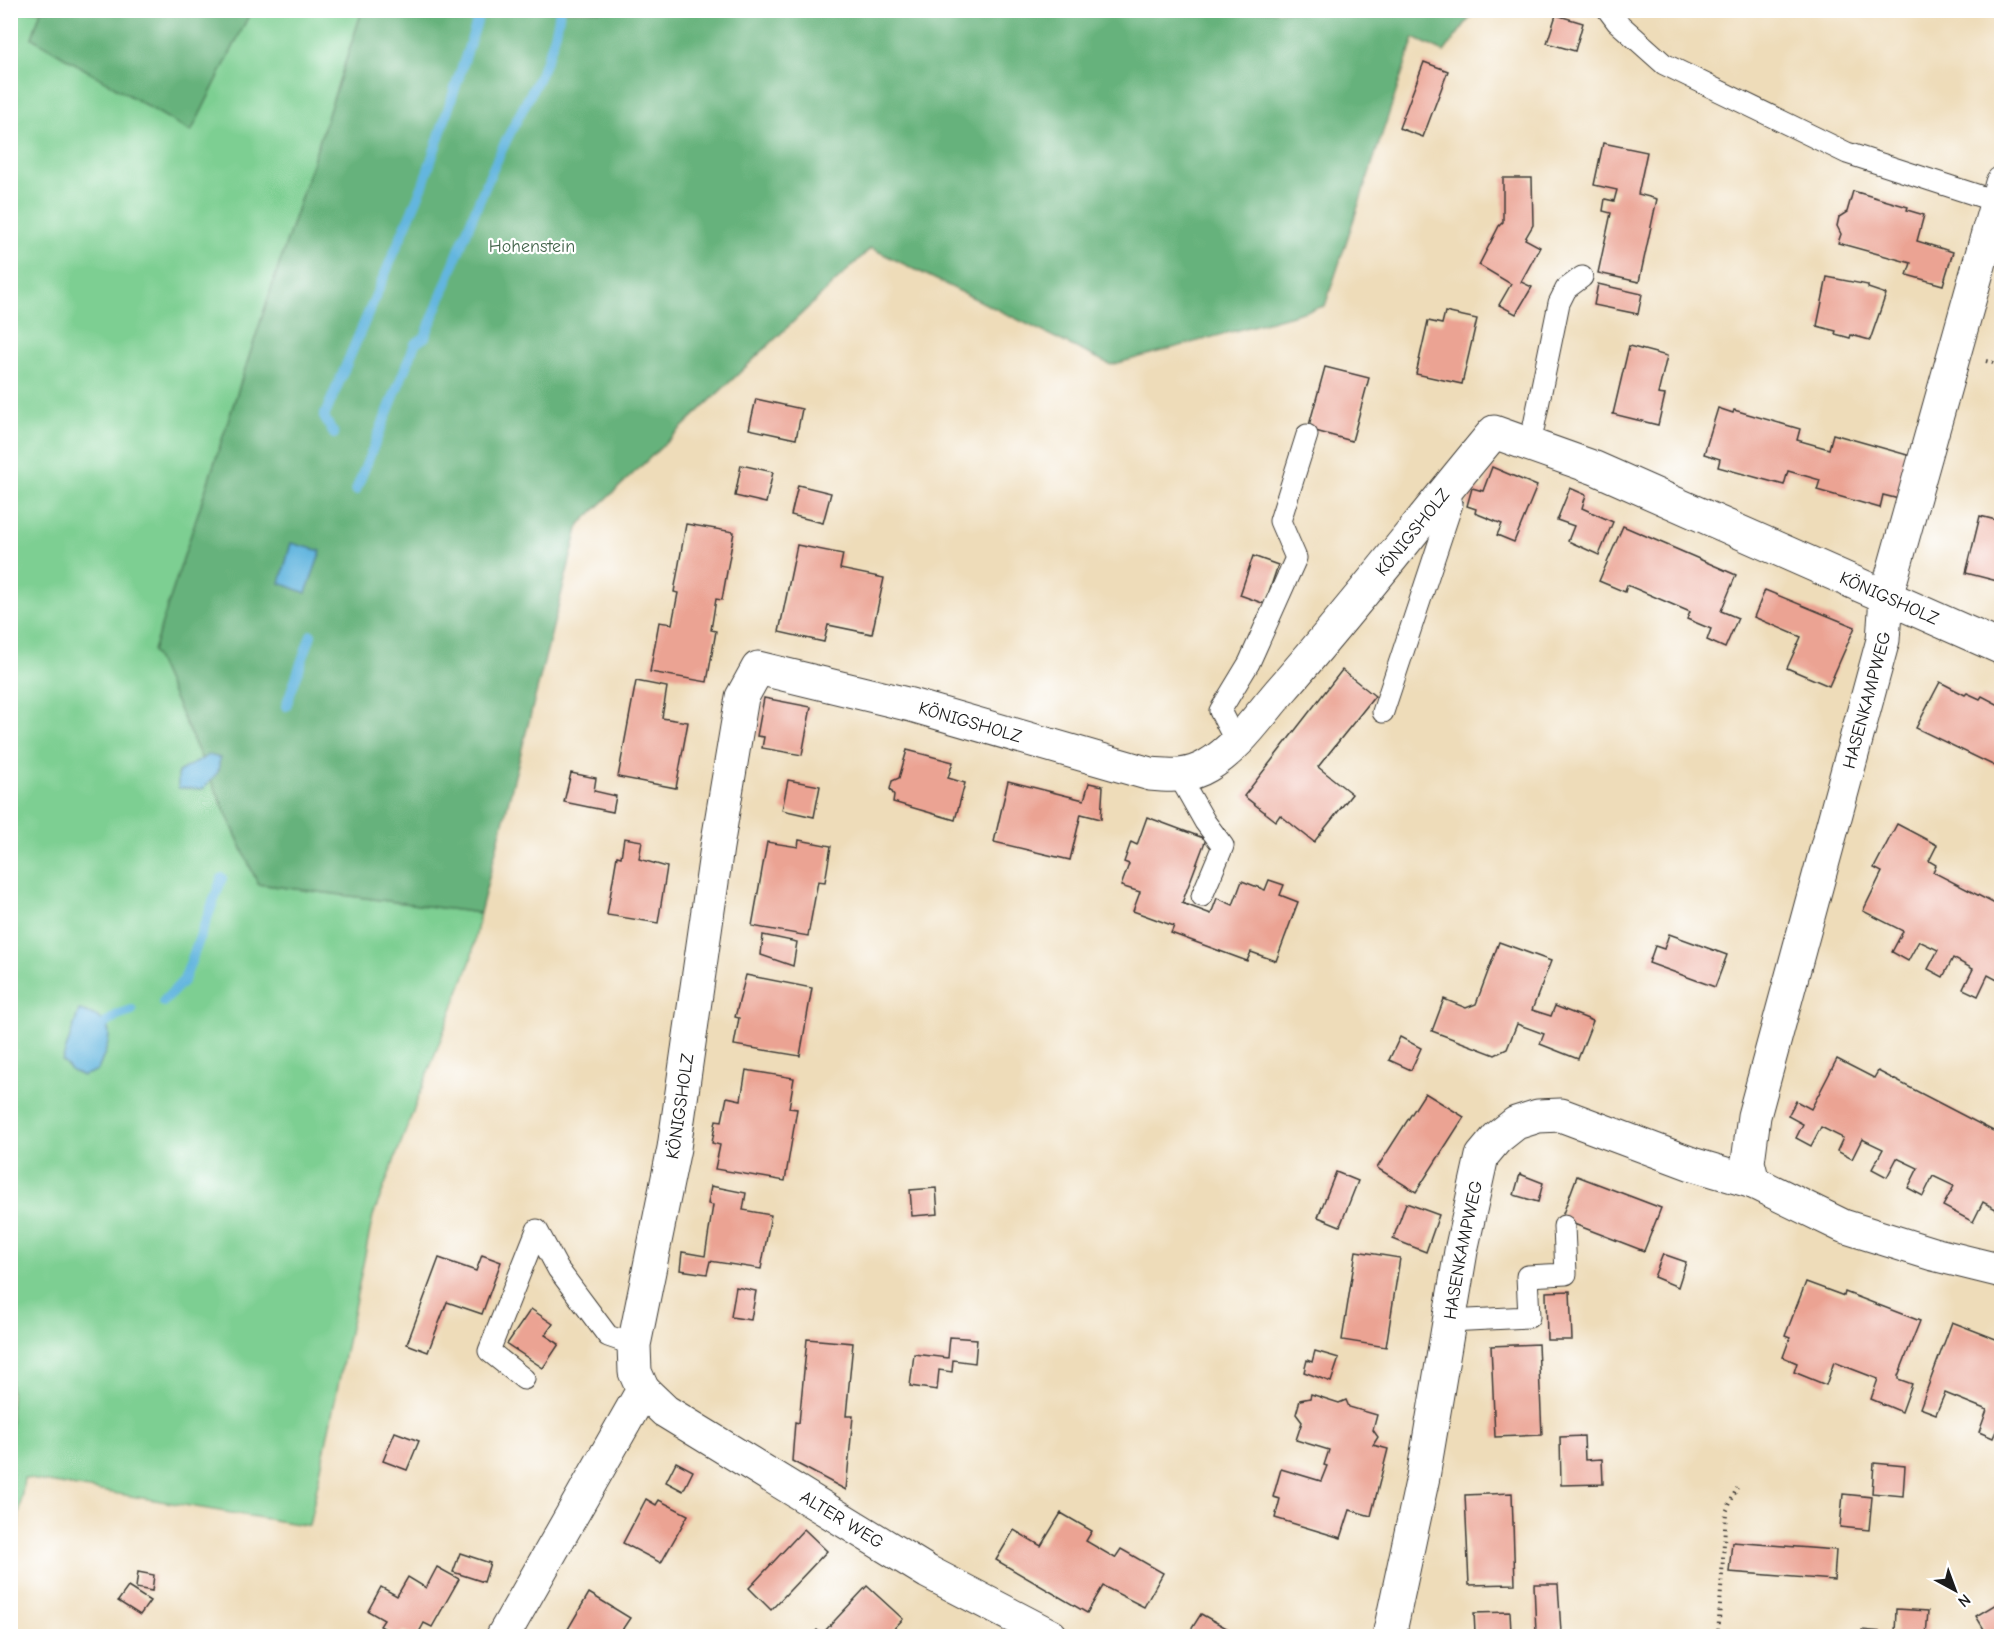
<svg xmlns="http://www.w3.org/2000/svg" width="2012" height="1647" font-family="'Comic Neue',sans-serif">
<rect width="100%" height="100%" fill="#fff"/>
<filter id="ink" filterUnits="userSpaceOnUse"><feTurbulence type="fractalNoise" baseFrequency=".0167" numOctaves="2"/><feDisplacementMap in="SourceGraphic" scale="12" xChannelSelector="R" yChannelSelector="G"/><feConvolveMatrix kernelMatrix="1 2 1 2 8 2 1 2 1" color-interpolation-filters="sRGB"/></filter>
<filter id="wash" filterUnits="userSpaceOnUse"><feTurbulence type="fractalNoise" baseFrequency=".008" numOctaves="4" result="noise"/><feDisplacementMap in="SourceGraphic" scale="24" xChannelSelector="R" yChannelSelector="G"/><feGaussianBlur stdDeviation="1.35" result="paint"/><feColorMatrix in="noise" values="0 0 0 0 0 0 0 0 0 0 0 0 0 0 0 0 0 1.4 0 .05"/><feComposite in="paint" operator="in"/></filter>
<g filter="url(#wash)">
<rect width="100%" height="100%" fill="#eedcb9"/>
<polygon fill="#7dcf92" stroke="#4c7657" stroke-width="1.5" points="11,11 41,11 32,38 191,132 251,11 362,11 153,651 258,884 480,913 471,960 373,1216 309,1526 24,1478 11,1578"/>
<g fill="#66b27c" stroke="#41674c" stroke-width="1.5">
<polygon points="41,11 41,10 251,11 191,132 32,38"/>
<polygon points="362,11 1475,11 1444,52 1414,38 1325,306 1111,365 871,248 579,525 480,913 258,884 153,651"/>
</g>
<g fill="#64b6df" stroke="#40697e" stroke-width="1.5">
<polygon points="291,543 321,551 306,593 280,583"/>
<polygon points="209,755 220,758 218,772 203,789 178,788 178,772"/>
<path d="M79 1010C120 1020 111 1039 98 1070L83 1076 72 1071 62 1061Z"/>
</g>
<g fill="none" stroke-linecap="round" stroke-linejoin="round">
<g stroke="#64b6df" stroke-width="10">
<polyline points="334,434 324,417 423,185 481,10"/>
<path d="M356 490 415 344 425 337C451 273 474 207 504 145 525 101 554 60 560 10"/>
<polyline points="286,706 311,635"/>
<polyline points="163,1002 184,980 222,878"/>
<polyline points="106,1023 117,1015 132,1010"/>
</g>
</g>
<g id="blocks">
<g fill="#eba393">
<polygon points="1556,15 1583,23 1575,51 1547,43"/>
<polygon points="1424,62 1448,71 1423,137 1399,128"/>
<polygon points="1603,143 1647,152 1638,194 1657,199 1639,282 1598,273 1611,213 1603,211 1605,199 1614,201 1617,190 1594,185"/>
<polygon points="1503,178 1532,178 1533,225 1525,239 1540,247 1521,282 1532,287 1516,314 1499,305 1511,284 1479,265 1499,226 1503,222"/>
<polygon points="1853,191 1908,207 1907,210 1924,215 1917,241 1953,252 1943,285 1907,275 1911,263 1838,243 1841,234 1837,226 1839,217 1847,212"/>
<polygon points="1827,277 1868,285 1868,288 1886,294 1870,340 1851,335 1850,338 1843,336 1835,334 1836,331 1817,326"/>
<polygon points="1598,284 1642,294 1638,314 1594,305"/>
<polygon points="1445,312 1477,319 1462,384 1416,374 1428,321 1442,324"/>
<polygon points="1629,346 1667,356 1658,394 1665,395 1658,425 1613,414"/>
<polygon points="1325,367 1369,378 1352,441 1308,429"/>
<polygon points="756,399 802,409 796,439 749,429"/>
<polygon points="1718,408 1733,413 1734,410 1800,429 1797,440 1829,449 1833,434 1911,456 1899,499 1883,495 1880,508 1817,490 1820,480 1788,471 1784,485 1718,467 1720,459 1704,454"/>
<polygon points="741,465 773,472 766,503 735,496"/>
<polygon points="1492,467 1537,486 1514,542 1497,535 1502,524 1475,513 1476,509 1467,506 1472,488 1483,491"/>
<polygon points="798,485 831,493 823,523 791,515"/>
<polygon points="1570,488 1586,495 1582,508 1613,522 1599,555 1568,541 1574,526 1557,520"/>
<polygon points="2001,499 2001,582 1966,573 1980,516 1996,520"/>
<polygon points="686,524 734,532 722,600 716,599 711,630 716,631 707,682 650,672 659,622 672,624 678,593 674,592"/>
<polygon points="1623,526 1736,575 1721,611 1738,618 1725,648 1707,640 1711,629 1687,619 1690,612 1627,585 1625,592 1599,581"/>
<polygon points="797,545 843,554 840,569 884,578 872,634 828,625 824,642 779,632"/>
<polygon points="1253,556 1278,565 1265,604 1240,595"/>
<polygon points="1765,590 1855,627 1829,686 1787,668 1801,637 1754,617"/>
<polygon points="1342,670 1375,696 1318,767 1352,794 1314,842 1280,815 1276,821 1244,796"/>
<polygon points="636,681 667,687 662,718 688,722 676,788 618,777"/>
<polygon points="1940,682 1965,695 1967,693 1980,699 1982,696 2001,706 2001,769 1916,728"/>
<polygon points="764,698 811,707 802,755 762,748 764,737 757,736"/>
<polygon points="907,750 953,762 948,778 965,783 955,820 893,802 894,795 890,789 892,781 899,778"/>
<polygon points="571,773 596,778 594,791 616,796 613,812 564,802"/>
<polygon points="788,780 820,786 814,817 782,810"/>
<polygon points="1008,781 1084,800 1089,783 1103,786 1101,819 1081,814 1070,860 994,842"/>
<polygon points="1147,817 1206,839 1182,903 1211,914 1217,898 1233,905 1242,881 1265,890 1269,880 1284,885 1280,895 1298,902 1276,961 1251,952 1247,961 1171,933 1174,926 1133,911 1140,892 1121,886 1129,864 1124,862 1131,842 1137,845"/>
<polygon points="1897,824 1937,845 1929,861 1936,865 1933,872 2001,907 2001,982 1988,975 1978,996 1963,989 1973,969 1953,958 1943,977 1928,969 1938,950 1919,941 1908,961 1892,952 1903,931 1863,911 1882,872 1874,868"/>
<polygon points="624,838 642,841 639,859 667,867 658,923 607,915 617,856 621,857"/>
<polygon points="799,840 831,846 825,882 818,881 808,936 752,926 767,842 798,847"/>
<polygon points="1669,934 1727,955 1715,987 1649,963 1655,946 1664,949"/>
<polygon points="763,935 797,942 793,966 761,955"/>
<polygon points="1499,942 1551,961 1532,1010 1551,1016 1555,1006 1593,1021 1578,1059 1540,1044 1544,1034 1517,1024 1507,1049 1495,1055 1432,1031 1444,999 1466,1008 1476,1004"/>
<polygon points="746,975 812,988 800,1056 734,1045 739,1018 735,1017"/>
<polygon points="1400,1037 1421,1048 1411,1070 1389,1060"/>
<polygon points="1837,1059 1874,1078 1878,1071 2001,1135 2001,1212 1983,1202 1973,1222 1943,1206 1954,1186 1933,1176 1923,1196 1908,1188 1918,1168 1897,1158 1887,1177 1872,1169 1883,1149 1862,1139 1852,1159 1837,1151 1843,1138 1821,1127 1811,1146 1796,1138 1803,1124 1788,1116 1796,1101 1811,1109"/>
<polygon points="746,1070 794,1078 789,1108 797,1109 785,1181 715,1169 720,1145 712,1143 716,1120 722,1121 727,1097 741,1100"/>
<polygon points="1425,1093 1464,1117 1416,1192 1377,1168"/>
<polygon points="1336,1172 1358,1181 1340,1226 1318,1217"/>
<polygon points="1520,1174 1543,1183 1538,1202 1514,1195"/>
<polygon points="1577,1176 1661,1208 1644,1251 1561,1219"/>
<polygon points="711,1186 746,1193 743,1210 771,1215 761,1269 710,1261 707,1274 680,1270 682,1252 705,1256 713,1205 708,1204"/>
<polygon points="936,1188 938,1214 912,1216 910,1190"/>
<polygon points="1406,1203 1439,1215 1426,1252 1393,1239"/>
<polygon points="1356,1251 1400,1258 1386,1347 1342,1340"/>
<polygon points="1663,1254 1686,1262 1678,1287 1654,1277"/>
<polygon points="482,1255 501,1262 482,1314 447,1302 428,1352 407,1344 439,1258 476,1271"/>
<polygon points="1806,1282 1844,1296 1845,1292 1920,1321 1898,1376 1898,1379 1912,1384 1902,1412 1871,1399 1878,1379 1834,1362 1826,1385 1794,1372 1797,1363 1783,1357 1790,1338 1785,1336"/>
<polygon points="736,1287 756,1291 751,1320 731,1317"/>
<polygon points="1570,1291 1572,1340 1547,1340 1546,1292"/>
<polygon points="531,1309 553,1324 545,1335 559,1344 543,1368 507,1344"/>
<polygon points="1952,1322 2001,1341 2001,1419 1993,1438 1979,1432 1987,1410 1945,1393 1936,1414 1920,1408"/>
<polygon points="950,1337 977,1339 975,1363 953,1360 952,1372 939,1370 937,1390 910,1386 914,1354 948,1358"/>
<polygon points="807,1339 853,1343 846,1416 853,1416 846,1490 792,1461 795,1422 799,1423"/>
<polygon points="1538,1344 1542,1435 1495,1437 1491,1346"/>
<polygon points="1315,1351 1339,1358 1331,1382 1304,1372 1307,1360 1312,1362"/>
<polygon points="1311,1394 1339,1403 1346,1400 1349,1407 1377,1415 1373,1430 1378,1437 1373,1445 1388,1449 1371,1516 1350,1510 1341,1538 1275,1518 1280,1499 1273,1497 1281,1469 1321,1481 1327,1466 1324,1465 1329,1450 1296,1440 1302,1422 1296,1414 1300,1400 1310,1398"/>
<polygon points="395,1432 419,1441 407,1470 383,1461"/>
<polygon points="1584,1436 1585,1460 1602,1459 1603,1484 1561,1485 1560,1437"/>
<polygon points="676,1462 693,1471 683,1491 666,1482"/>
<polygon points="1874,1463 1905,1466 1903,1496 1872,1493"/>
<polygon points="1512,1493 1515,1584 1469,1585 1465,1495"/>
<polygon points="1843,1494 1872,1497 1869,1530 1840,1527"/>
<polygon points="646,1499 656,1505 659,1500 688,1515 661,1563 623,1543"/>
<polygon points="1061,1513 1092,1531 1086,1541 1115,1558 1121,1549 1163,1573 1144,1607 1103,1586 1087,1613 996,1560 1014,1530 1041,1546"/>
<polygon points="804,1529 827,1551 771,1610 749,1588"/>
<polygon points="1732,1542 1836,1550 1834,1580 1729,1572"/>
<polygon points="460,1553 490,1563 484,1582 453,1572"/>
<polygon points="437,1567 459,1579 432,1627 424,1623 417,1636 403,1631 398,1636 380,1626 384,1620 368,1611 381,1587 397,1596 408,1577 426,1588"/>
<polygon points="138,1572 154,1575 152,1591 136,1588"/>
<polygon points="1534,1584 1558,1584 1561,1632 1536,1633"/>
<polygon points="867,1586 903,1619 887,1636 811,1636 817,1630 822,1634"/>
<polygon points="128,1587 150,1601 140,1615 118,1601"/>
<polygon points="589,1593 630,1618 618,1636 580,1636 568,1629"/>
<polygon points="2001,1601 2001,1636 1988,1636 1976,1616"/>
<polygon points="1896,1609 1928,1611 1926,1636 1862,1636 1862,1630 1895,1633"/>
<polygon points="1510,1612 1511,1632 1475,1633 1474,1613"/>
<polygon points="1201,1614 1241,1636 1187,1636"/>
</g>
</g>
</g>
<g filter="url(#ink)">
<use href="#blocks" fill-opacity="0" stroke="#3c3934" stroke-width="1.5"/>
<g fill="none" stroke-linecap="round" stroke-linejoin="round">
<g stroke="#3c3934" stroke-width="23">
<g id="service">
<polyline points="1608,10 1617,22 1664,64 1847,153 1995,201"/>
<polyline points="1530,445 1559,303 1566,289 1582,277"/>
<polyline points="1383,712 1452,504 1448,488"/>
<polyline points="1236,742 1220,711 1249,663 1296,558 1280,521 1307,435"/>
<polyline points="1179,776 1205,822 1223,846 1202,896"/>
<polyline points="1449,1321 1529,1317 1527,1276 1566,1274 1564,1226"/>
<polyline points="524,1379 489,1351 537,1230 558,1269 608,1336 634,1345"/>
</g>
</g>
<g stroke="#3c3934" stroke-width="35">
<g id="minor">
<path id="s1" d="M1753 1182 1748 1162 1754 1116 1883 640 1886 597 2002 183"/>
<path id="s2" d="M643 1390 665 1411 928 1572 1051 1636"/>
<path id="s3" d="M503 1636 643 1390 635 1372 634 1345 674 1148 717 847 742 697 758 668 911 705 1150 774C1171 776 1189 777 1207 766 1238 748 1260 714 1283 688 1356 605 1423 517 1494 432L1595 468 2002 648"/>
<path id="s4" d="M1389 1636 1423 1477 1461 1251 1482 1156 1497 1138 1516 1123 1538 1116 1561 1115 1692 1164 1753 1182 1843 1226 1933 1254 2002 1271"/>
</g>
</g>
<g stroke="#3c3934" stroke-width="4" stroke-dasharray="1.5 4.5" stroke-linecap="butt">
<polyline points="1986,361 2002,365"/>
<polyline points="1718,1636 1726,1512 1737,1488"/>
</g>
<use href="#service" stroke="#fff" stroke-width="21"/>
<use href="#minor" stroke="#fff" stroke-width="33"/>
</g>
</g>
<g text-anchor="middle" stroke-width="4.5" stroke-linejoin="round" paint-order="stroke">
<g font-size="18" fill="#43644b" stroke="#fff">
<text x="532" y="252">Hohenstein</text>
</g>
<g font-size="18" fill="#1c1c1c" stroke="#fff">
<text dy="6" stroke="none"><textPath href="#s3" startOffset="1797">KÖNIGSHOLZ</textPath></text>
<text dy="6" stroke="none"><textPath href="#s3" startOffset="2355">KÖNIGSHOLZ</textPath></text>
<text dy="6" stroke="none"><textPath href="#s1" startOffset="498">HASENKAMPWEG</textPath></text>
<text dy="6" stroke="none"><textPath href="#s3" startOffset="1239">KÖNIGSHOLZ</textPath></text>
<text dy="6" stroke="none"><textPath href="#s3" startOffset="573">KÖNIGSHOLZ</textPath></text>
<text dy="6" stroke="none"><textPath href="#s4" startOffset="393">HASENKAMPWEG</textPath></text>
<text dy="6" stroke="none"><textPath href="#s2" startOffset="238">ALTER WEG</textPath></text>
</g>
</g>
<rect width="2012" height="1647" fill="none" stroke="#fff" stroke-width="36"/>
<g transform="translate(1955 1590) rotate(139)" stroke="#ffffff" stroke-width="4.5" paint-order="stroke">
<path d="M0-4.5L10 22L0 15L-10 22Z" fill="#1c1c1c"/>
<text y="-9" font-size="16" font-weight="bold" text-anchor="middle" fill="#1c1c1c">N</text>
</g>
</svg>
